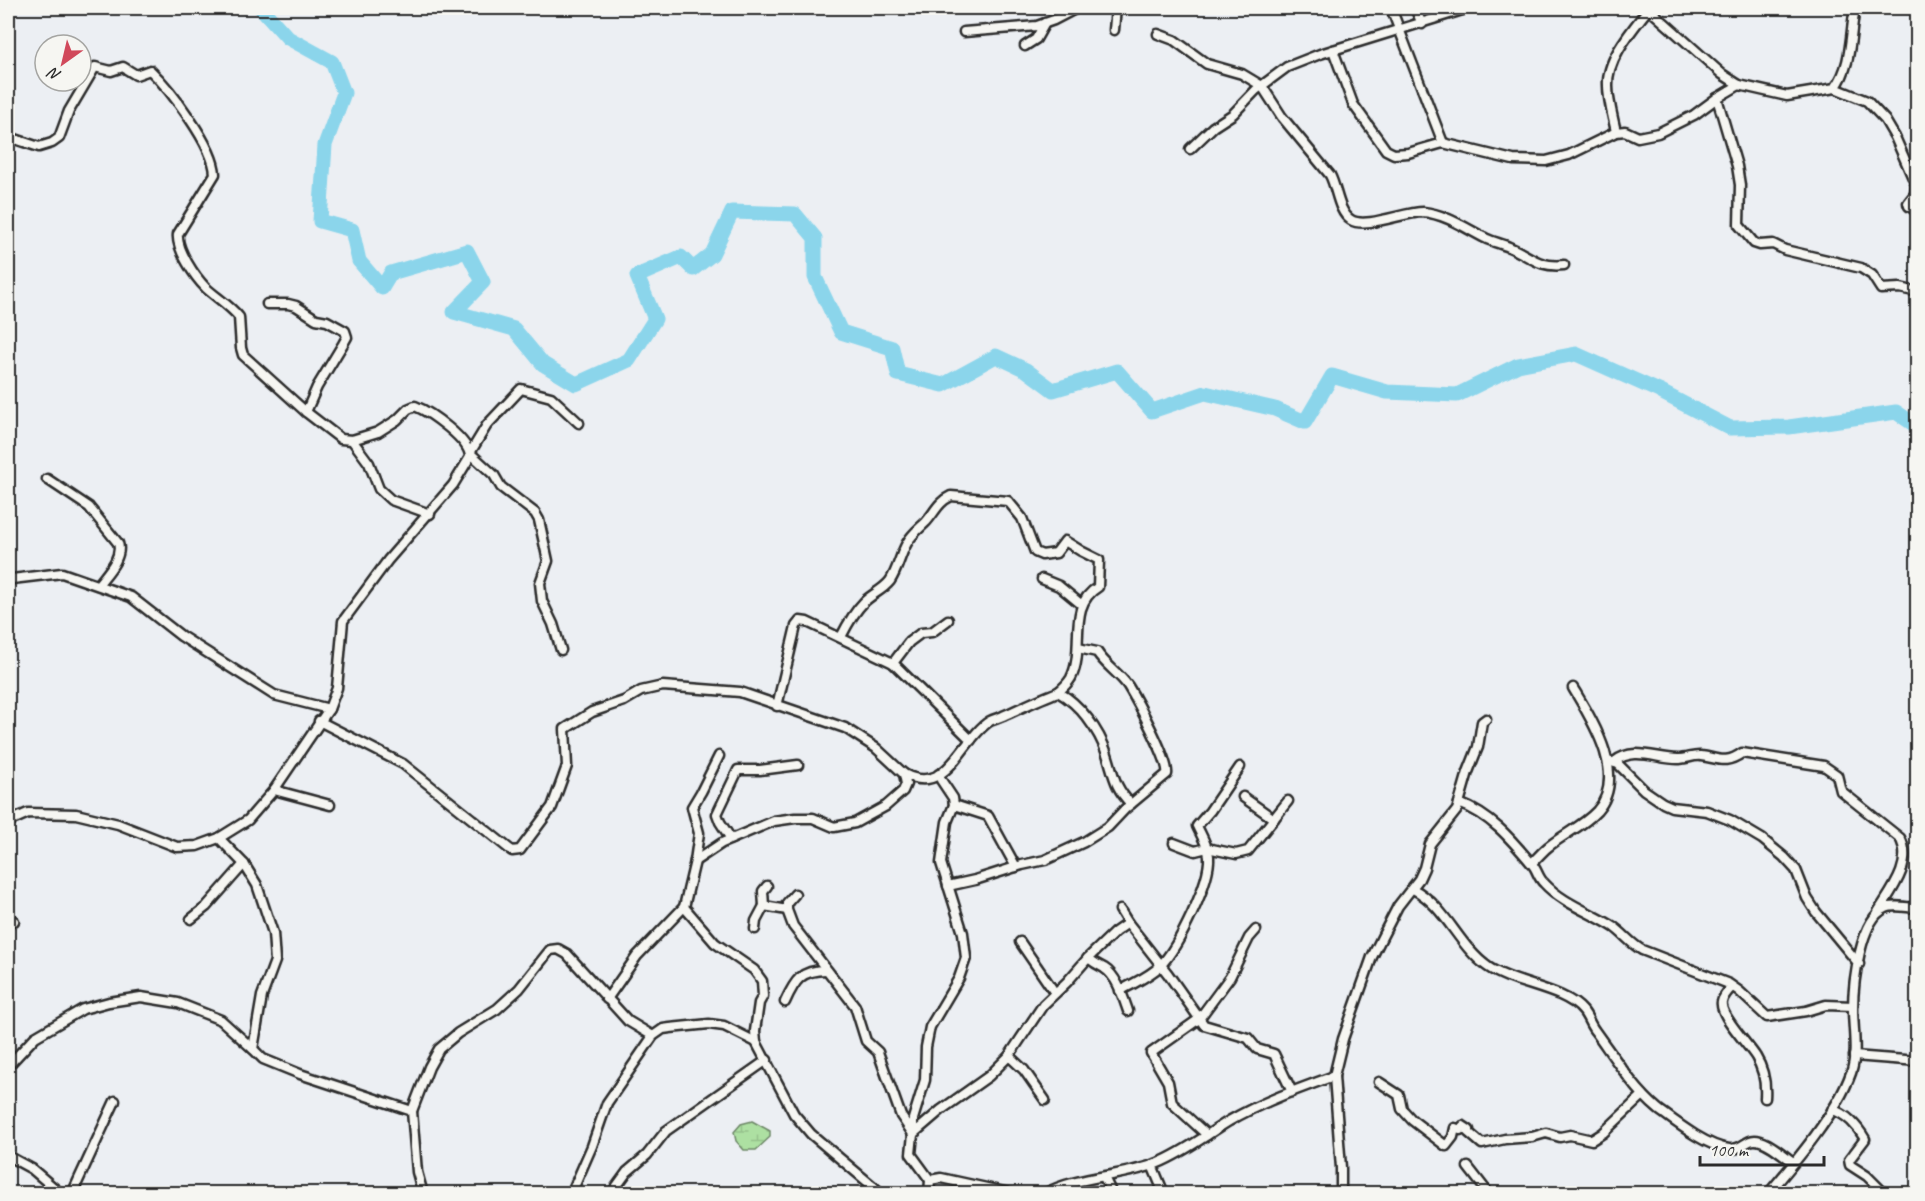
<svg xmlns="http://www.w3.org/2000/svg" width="1925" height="1201" font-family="Caveat,sans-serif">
<defs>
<pattern id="wetland-marsh" width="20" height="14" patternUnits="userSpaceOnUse" patternTransform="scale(1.5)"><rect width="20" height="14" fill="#ade0a2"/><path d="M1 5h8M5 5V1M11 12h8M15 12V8" fill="none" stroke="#95c08c"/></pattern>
</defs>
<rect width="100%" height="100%" fill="#eceff3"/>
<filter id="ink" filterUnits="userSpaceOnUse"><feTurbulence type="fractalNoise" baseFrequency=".0167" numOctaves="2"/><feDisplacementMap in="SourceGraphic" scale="12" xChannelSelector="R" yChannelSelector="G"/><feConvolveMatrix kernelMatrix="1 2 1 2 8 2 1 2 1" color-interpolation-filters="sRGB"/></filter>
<g filter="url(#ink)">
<polygon fill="url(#wetland-marsh)" stroke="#6c8666" stroke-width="1.5" points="752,1121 770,1131 770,1137 756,1150 744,1150 736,1141 734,1132 741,1124"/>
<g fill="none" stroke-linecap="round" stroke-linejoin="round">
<polyline stroke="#8bd5eb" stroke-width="15" points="261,8 288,38 332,62 344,93 325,145 320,221 352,230 359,261 382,288 391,273 467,251 483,282 454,312 514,329 543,364 576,384 629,360 655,319 637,276 681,257 693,269 712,254 732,212 795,214 815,238 815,277 841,332 892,348 898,374 943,385 996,356 1026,370 1053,390 1117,371 1152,411 1205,393 1275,409 1305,422 1332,376 1387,392 1457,395 1518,365 1576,354 1659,391 1730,428 1789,427 1896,412 1918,427"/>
<g stroke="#2b2b2b" stroke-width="13">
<g id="minor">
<polyline points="1391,8 1443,143"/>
<polyline points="1415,8 1422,24"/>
<path d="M1648 8 1722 74 1739 85 1787 96 1835 88C1852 66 1850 34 1855 8"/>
<polyline points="1114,30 1116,8"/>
<polyline points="964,32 1037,26 1054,20 1077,8"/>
<path d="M1158 34 1174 40 1207 64 1242 74 1262 86 1282 117 1330 175C1337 188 1338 212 1351 220 1366 229 1404 212 1423 212 1446 214 1467 229 1487 239 1494 242 1502 244 1509 247 1531 256 1538 268 1564 265"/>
<polyline points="1025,46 1036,39 1045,23"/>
<polyline points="1333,50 1353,104 1386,150 1394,154 1408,153 1443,143 1513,160 1546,161 1569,155 1616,132 1625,131 1638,137 1658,133 1694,115 1717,98"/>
<polyline points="1739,85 1717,98 1737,166 1740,185 1739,225 1754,243 1760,245 1773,244 1785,250 1861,268 1872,275 1881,289 1900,288 1918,292"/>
<polyline points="1835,88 1867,101 1885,120 1895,137 1916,185 1915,194 1908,203 1909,206 1918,212"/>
<path d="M1616 132C1613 117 1608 101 1608 86 1606 59 1633 29 1649 8"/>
<path d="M8 143 12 138 39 147 52 143 59 138 69 111 95 67 111 71 123 67 136 75 150 70C170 89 214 146 215 174L178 234C176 249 195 277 206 288 217 298 230 306 239 317L241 348 243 355 306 412 341 439 352 440 378 432 397 420 408 409 415 406C430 412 470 440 470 457L453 485 388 560 343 621 337 688 329 709"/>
<polyline points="1190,149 1213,127 1233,114 1256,90 1287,67 1320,54 1469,8"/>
<polyline points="267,304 288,304 296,306 316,319 327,321 345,331 347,337 343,344 317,387 306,412"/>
<polyline points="352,440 369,463 379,489 391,500 430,514"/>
<path d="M47 479 89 507 118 543C123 558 106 574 98 585"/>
<polyline points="1042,579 1059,586 1082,605"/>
<polyline points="8,583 12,579 62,573 131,597 181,636 274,695 329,709 274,790 248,820 219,838 197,846 177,847 118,824 76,814 28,813 8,822"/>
<path d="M841 637C847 625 855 611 864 602 872 594 883 590 890 581 898 569 900 555 907 543 912 534 919 529 926 522 935 512 938 502 951 496L1008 501 1022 518 1035 552 1042 555 1056 553 1065 541 1081 551 1099 560 1098 587C1066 606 1086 649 1071 678 1068 683 1063 688 1058 692 1039 699 1021 708 1003 716 999 718 994 719 990 721 961 739 948 797 904 774"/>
<polyline points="561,650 553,624 542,601 540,583 548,561 539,520 535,513 501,487 494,475 470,453 487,425 521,389 551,397 579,423"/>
<polyline points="893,663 909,642 921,633 932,632 948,620"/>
<path d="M1058 692C1080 704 1099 730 1107 754 1114 775 1114 787 1131 804"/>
<polyline points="777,706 796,626 800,621 807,622 893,663 971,740"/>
<polyline points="319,721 403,764 512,851 520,850 552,807 567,766 565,729 592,712 624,701 641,691 663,686 740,692 845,728 876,748 904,774 906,784 903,791 886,806 855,823 834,827 813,818 795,818 774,821 722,843 695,861"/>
<polyline points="719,756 701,792 692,807 699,833 695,861 684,907 715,943 754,970 762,981 763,996 759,1003 755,1031 756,1042"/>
<polyline points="1608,761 1618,764 1644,790 1663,803 1672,807 1707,811 1730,820 1762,839 1784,857 1796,870 1807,898 1816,912 1859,964"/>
<path d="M1614 762C1634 746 1656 759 1678 759 1686 759 1694 755 1701 756 1718 758 1725 765 1742 753L1824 766 1837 775 1841 791 1900 838C1914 863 1891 891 1878 912"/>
<polyline points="274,790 330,805"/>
<polyline points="1243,797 1274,819"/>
<path d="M1459 803C1491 815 1511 839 1532 864 1537 869 1538 878 1544 883 1562 903 1592 913 1614 927 1624 934 1631 944 1642 950L1729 984 1739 991 1767 1017 1806 1011 1826 1005 1853 1006"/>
<polyline points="954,805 988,816 1016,867"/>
<polyline points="219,838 244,864 257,885 273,933 275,961 262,996 253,1049 263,1059 300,1074 412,1111"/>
<polyline points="731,839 720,822 717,814 738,770 760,770 798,765"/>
<polyline points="1174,843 1195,851 1207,848 1236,854 1248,851 1288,801"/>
<path d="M1532 863C1537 858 1542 852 1548 847 1564 834 1583 826 1597 811 1628 776 1592 720 1573 688"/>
<polyline points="767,886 763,891 764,906 787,910"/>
<path d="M948 886 975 880 1022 865 1045 860 1084 842 1108 827 1125 809 1167 774C1170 762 1136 699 1128 686 1119 673 1105 665 1097 652L1078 648"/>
<path d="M1413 889C1446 906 1458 946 1488 967 1514 985 1564 988 1583 1011 1588 1017 1590 1025 1595 1031 1614 1057 1633 1088 1658 1109 1677 1123 1706 1146 1729 1149 1738 1150 1742 1145 1750 1141 1762 1135 1783 1155 1793 1162"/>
<polyline points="795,894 787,903 787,910 793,926 855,1006 866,1041 878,1052 901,1116 913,1134"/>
<polyline points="1120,910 1128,923 1168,974 1204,1025 1248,1038 1257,1049 1274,1054 1292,1092"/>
<polyline points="8,918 14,921"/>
<polyline points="191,919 206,907 244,864"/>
<polyline points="755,929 756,921 764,906"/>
<polyline points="1020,942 1055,993"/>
<polyline points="1088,958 1115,932 1128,923"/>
<path d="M1732 987C1728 991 1723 996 1722 1002 1719 1015 1749 1045 1756 1057 1764 1070 1766 1084 1765 1098"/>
<path d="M1120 991C1133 983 1149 977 1160 966 1178 948 1211 881 1209 856 1208 846 1201 835 1197 826L1210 811 1240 767"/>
<polyline points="607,999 637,956 684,907"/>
<path d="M785 1002C795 980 801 970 826 970"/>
<polyline points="1009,1056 1024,1070 1045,1100"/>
<polyline points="1854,1056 1918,1061"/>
<polyline points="8,1066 35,1037 83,1009 109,1002 141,997 178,1003 221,1020 253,1049"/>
<polyline points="1379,1082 1399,1095 1402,1109 1412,1120 1446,1146 1453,1137 1455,1128 1460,1130 1463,1126 1469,1130 1468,1132 1482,1144 1505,1139 1532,1137 1546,1133 1560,1137 1570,1135 1592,1140 1603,1133 1643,1095"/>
<path d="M1832 1110C1846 1113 1858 1127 1865 1139L1849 1160 1850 1165 1867 1176 1885 1194"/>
<polyline points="913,1134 913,1119 925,1080 926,1047 930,1027 959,978 966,958 963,933 941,863 947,822 954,805 953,798 941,780 939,774"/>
<polyline points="1207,1135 1172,1103 1168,1082 1151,1053 1199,1019 1230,977 1249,938 1256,930"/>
<polyline points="8,1156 32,1169 61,1194"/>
<polyline points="1152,1165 1163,1191"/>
<polyline points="1468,1167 1489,1194"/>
<polyline points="1104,1177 1112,1194"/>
<path d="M930 1180 911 1154 913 1134 941 1110 989 1076 1009 1056 1043 1005 1067 982 1088 958C1093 962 1098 965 1104 968 1117 976 1123 997 1128 1011"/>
<polyline points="72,1194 115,1101"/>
<polyline points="423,1194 417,1172 412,1111 429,1067 439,1049 458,1033 497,1009 519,989 550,950 558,949 567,954 628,1021 653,1036"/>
<polyline points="571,1194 592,1146 607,1103 653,1036 663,1029 670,1028 709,1024 724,1026 756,1042 794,1114 811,1134 882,1194"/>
<polyline points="611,1194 627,1172 647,1155 666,1131 767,1060"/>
<polyline points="867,1194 874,1187"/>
<polyline points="929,1194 930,1180 941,1178 1014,1194"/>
<path d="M1044 1194C1079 1175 1121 1178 1158 1163 1183 1153 1206 1135 1229 1121 1262 1102 1298 1089 1334 1076"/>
<polyline points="1341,1194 1341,1168 1334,1076 1343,1039 1372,957 1382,937 1398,906 1419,879 1424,868 1430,844 1457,810 1468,772 1478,747 1482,722 1486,719"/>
<path d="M1768 1194C1796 1161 1837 1113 1851 1073 1858 1054 1853 1029 1853 1009 1853 984 1860 918 1886 908 1894 904 1908 908 1918 908"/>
</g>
</g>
<use href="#minor" stroke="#f6f6f2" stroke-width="8"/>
</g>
</g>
<rect width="1925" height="1201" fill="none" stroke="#f6f6f2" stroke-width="30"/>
<rect x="15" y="15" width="1895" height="1171" fill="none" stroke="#2b2b2b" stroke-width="2" filter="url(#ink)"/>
<g transform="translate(63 63) rotate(214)"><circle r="28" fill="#f6f6f2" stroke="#a5a5a2" stroke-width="1.5"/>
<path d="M0-4.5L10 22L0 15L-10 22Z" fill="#d1495b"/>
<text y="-9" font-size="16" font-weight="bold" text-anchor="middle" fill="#2b2b2b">N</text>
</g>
<path d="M1700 1156v9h124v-9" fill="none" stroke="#2b2b2b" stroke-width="3"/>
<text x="1709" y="1156" font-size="18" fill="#2b2b2b" stroke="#f6f6f2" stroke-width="4.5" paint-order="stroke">100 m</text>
</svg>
